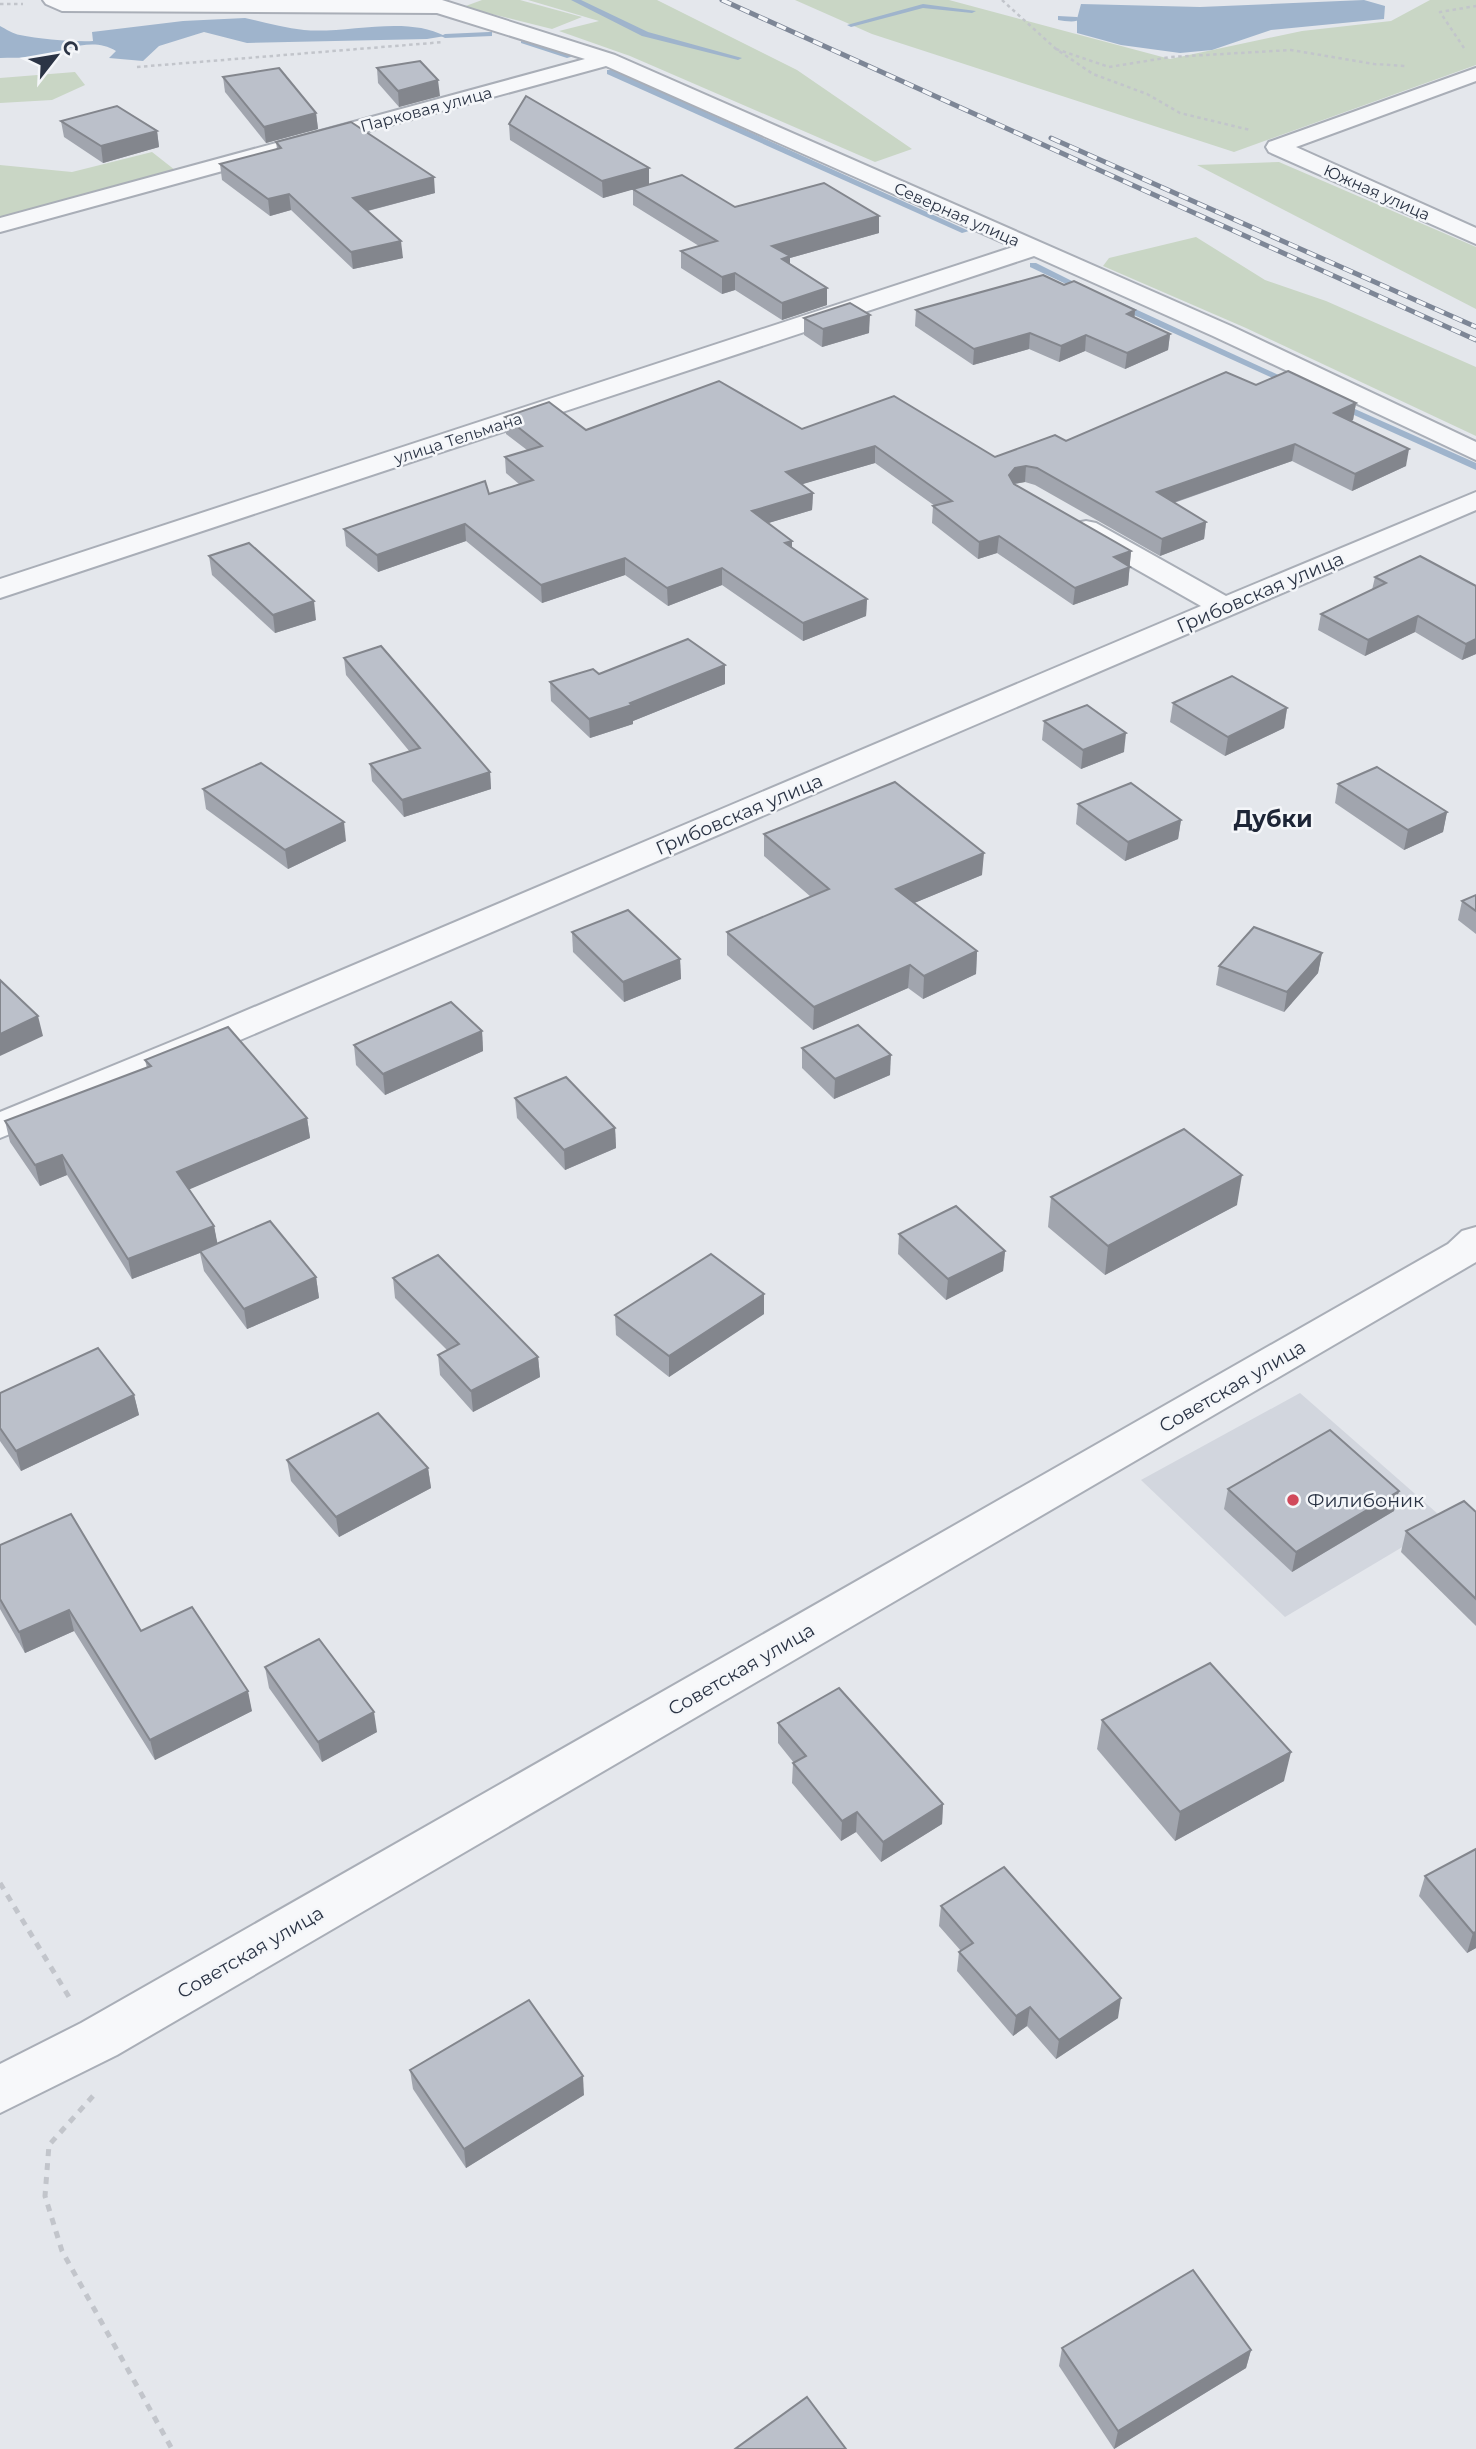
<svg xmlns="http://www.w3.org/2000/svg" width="1476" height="2449" font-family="Montserrat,sans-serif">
<rect width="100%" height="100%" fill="#e4e7ec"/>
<polygon fill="#d2d6de" points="1300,1393 1446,1521 1285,1617 1141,1480"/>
<g fill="#c9d6c5">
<polygon points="482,0 520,0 582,17 552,29 463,7"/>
<polygon points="528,0 657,0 797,70 912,149 875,162 630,56 559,31 599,21"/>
<polygon points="795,0 949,0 1170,59 1302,31 1391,21 1430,0 1476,0 1476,65 1234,152 872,34"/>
<polygon points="75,72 85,85 52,100 0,103 0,78"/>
<polygon points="152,152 180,174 0,224 0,165 72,172"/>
<polygon points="1279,162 1476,247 1476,309 1197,165"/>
<polygon points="1196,237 1265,280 1326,301 1476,367 1476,436 1246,328 1103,266 1109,258"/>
</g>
<g fill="#9fb4cc">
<polygon points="1364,0 1385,6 1384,19 1271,30 1212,50 1180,53 1121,45 1077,33 1077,19 1081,4 1200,7"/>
<path d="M245 18C264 22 284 28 304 30 347 34 405 15 445 36L427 39 247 43 204 32 159 46 143 61 109 58 116 51C93 37 69 49 45 55 31 59 14 57 0 58V26C6 29 13 34 20 35 39 39 75 42 93 41L92 32 183 21Z"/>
</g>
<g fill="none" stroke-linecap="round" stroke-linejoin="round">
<g fill="#9fb4cc" fill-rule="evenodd">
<polygon points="571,0 581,0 648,32 742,58 738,60 642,36"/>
<polygon points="923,4 976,11 972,13 923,8 851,27 847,25"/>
<path d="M1058 16 1077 17 1081 19C1076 23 1065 21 1058 20Z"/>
<polygon points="489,32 492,32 492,36 445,38 441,36 445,34"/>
<polygon points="521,39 527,39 574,56 567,58 521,43"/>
<polygon points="607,70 613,70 969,231 962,233 607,74"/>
<polygon points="1030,263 1036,263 1090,290 1083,292 1030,267"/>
<polygon points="1114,302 1120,302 1298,384 1290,386 1114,306"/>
<polygon points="1337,401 1476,463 1476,470 1334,406 1332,404"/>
</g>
<g stroke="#a9aeb7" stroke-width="4">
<g id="minor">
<polygon points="43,0 442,0 615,55 1231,326 1476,442 1476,460 1213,336 1034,256 0,598 0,579 1013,247 606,66 0,232 0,218 585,59 437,13 62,11 46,4"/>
<polygon points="1476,68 1476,81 1296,147 1476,228 1476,244 1269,152 1266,147 1269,142"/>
<polygon points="1476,492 1476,510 226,1046 0,1138 0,1112 200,1030 1201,606 1076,535 1072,529 1076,523 1086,521 1096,523 1226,596"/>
<polygon points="1476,1227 1476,1262 117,2055 0,2113 0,2064 81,2023 1448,1244 1462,1231"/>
</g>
</g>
<g stroke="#c2c5cb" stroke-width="2.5" stroke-dasharray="3.5 3.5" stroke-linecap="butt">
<polyline points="1002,0 1056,49 1093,74 1147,94 1180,113 1250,130"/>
<polyline points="0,4 23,4"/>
<polyline points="1464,48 1440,12 1476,6"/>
<polyline points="1056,49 1109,67 1171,57 1291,50 1374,64 1405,66"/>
<polyline points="137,67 444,42"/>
</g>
<g stroke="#c2c5cb" stroke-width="5" stroke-dasharray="7 7" stroke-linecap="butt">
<polyline points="0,1883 72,2002"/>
<polyline points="93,2096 49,2145 45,2196 62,2251 172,2449"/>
</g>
<use href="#minor" fill="#f7f8fa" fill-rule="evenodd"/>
<g stroke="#7d8696" stroke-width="5">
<g id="rail">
<polyline points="722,0 1476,340"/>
<polyline points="1051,138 1476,327"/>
</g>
</g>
<use href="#rail" stroke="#f4f6f9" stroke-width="3.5" stroke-dasharray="10" stroke-linecap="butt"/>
</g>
<g fill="#a1a5ae">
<polygon points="377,68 440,96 399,107 378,83"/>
<polygon points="223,77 316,113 318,129 266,143 225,92"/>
<polygon points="61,121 157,131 159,147 103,163 64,137"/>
<polygon points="509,124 649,184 735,207 879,216 879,233 790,258 790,264 827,305 782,320 735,290 722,294 681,268 681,251 699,246 633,205 633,189 603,198 510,140"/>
<polygon points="276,142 435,193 368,211 403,258 353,269 291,210 270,216 222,180 220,164 277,149"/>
<polygon points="916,310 1135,318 1170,334 1168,350 1125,369 1085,351 1059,362 1029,349 973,365 915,326"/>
<polygon points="804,318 869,333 822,347 804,335"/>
<polygon points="1256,385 1356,403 1353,420 1351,421 1406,466 1352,491 1292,461 1174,503 1206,522 1204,539 1160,556 1035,485 1025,482 1014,484 1131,551 1128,585 1073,605 997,553 978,559 932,523 933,506 935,506 875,463 802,484 813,493 812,510 768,523 792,548 867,599 866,616 803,641 722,585 668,606 625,575 542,603 466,541 378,572 346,546 344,529 489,494 519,484 506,473 505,457 527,450 506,434 505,417 586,430 802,429 995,457 1066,441"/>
<polygon points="209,556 316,620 275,633 212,575"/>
<polygon points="1375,577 1476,586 1476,654 1462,660 1415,632 1365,656 1318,630 1321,614 1372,590"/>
<polygon points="344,658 490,772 491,789 404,817 372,781 370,764 410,752 346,675"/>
<polygon points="725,665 725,684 633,721 633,724 590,738 551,701 550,682 599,674"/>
<polygon points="1173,703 1287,708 1284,728 1225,756 1170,722"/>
<polygon points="1044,721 1124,752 1081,769 1042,740"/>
<polygon points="1338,784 1447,812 1443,832 1404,850 1335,803"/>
<polygon points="203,789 346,841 288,869 206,809"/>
<polygon points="1078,804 1181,820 1178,839 1125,861 1076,824"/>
<polygon points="764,834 982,875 914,903 977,951 976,974 923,999 908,988 813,1030 727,955 727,932 811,897 764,856"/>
<polygon points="1476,895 1476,934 1458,920 1462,901"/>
<polygon points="572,932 680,959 681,979 624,1002 573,952"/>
<polygon points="1322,953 1318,973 1284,1012 1216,985 1219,966"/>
<polygon points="482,1031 483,1051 385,1095 356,1065 354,1045"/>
<polygon points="802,1048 890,1075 834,1099 802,1068"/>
<polygon points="145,1060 307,1118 310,1138 189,1189 214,1226 217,1244 316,1277 319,1298 247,1329 204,1271 200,1253 132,1279 67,1175 40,1186 10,1142 5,1121 147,1068"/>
<polygon points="515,1098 615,1128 616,1148 565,1170 517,1118"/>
<polygon points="1051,1197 1237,1205 1105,1275 1048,1227"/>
<polygon points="899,1234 1005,1251 1003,1271 946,1300 898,1254"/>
<polygon points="393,1278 538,1357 540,1377 473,1412 440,1375 438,1355 447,1350 395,1298"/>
<polygon points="764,1314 669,1377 616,1335 615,1315"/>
<polygon points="0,1393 134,1395 139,1415 21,1471 0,1441"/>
<polygon points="287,1460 428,1468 431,1488 339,1537 291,1481"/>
<polygon points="1228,1489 1394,1511 1292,1572 1224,1509"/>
<polygon points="1476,1512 1476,1626 1401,1552 1406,1531"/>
<polygon points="0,1545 141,1631 252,1711 155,1760 74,1631 25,1653 0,1609"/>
<polygon points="265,1667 377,1732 322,1762 269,1688"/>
<polygon points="1102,1720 1284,1781 1175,1841 1097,1749"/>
<polygon points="778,1723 943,1804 942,1824 881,1862 856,1832 841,1841 792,1783 793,1763 794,1763 778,1743"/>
<polygon points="1476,1849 1476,1948 1467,1953 1419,1896 1425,1876"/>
<polygon points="941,1906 1118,2018 1056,2059 1027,2026 1013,2036 957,1971 959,1952 961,1951 939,1926"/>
<polygon points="410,2070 584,2095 466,2168 413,2089"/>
<polygon points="1062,2348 1251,2350 1246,2368 1114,2449 1059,2366"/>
</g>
<g fill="#83868d">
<polygon points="438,80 440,96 399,107 398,91"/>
<polygon points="316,113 318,129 266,143 264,127"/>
<polygon points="157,131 159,147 103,163 101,146"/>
<polygon points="649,168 649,185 603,198 602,181"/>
<polygon points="434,177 435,193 355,214 353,198"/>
<polygon points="289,194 291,210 270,216 268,199"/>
<polygon points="879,216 879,233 790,258 790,273 772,246"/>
<polygon points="401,241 403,258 353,269 351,252"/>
<polygon points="735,273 735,290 722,294 722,277"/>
<polygon points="827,288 827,305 782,320 782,303"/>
<polygon points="1135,310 1134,326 1127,314"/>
<polygon points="870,315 869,333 822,347 823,329"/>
<polygon points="1030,333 1029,349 973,365 974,349"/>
<polygon points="1170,334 1168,350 1125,369 1127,353"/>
<polygon points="1086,335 1085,351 1059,362 1061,346"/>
<polygon points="1356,403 1353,420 1331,430 1334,413"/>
<polygon points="1295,444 1292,461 1155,509 1157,492"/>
<polygon points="875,446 875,463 786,489 786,472"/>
<polygon points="1409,449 1406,466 1352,491 1355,474"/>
<polygon points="1026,466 1025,482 1013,484 1009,475 1015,468"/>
<polygon points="813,493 812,510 752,528 752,511"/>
<polygon points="1206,522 1204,539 1160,556 1162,539"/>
<polygon points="465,524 466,541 378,572 377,555"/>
<polygon points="999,536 997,553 978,559 979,542"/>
<polygon points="792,541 792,558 785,543"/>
<polygon points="1131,551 1128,585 1073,605 1075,588 1114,557"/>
<polygon points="625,558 625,575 542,603 541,585"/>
<polygon points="722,568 722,585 668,606 667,588"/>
<polygon points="867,599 866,616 803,641 803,623"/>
<polygon points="314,601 316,620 275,633 273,615"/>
<polygon points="1418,616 1415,632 1365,656 1368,640"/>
<polygon points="1476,639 1476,654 1462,660 1466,644"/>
<polygon points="725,665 725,684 633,721 633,724 590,738 589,719"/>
<polygon points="1287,708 1284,728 1225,756 1228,737"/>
<polygon points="1126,733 1124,752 1081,769 1083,750"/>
<polygon points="490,772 491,789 404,817 402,800"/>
<polygon points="1447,812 1443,832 1404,850 1408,830"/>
<polygon points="1181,820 1178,839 1125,861 1128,842"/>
<polygon points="344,822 346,841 288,869 285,850"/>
<polygon points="984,853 982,875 895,911 896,889"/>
<polygon points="977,951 976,974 923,999 924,976"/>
<polygon points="1322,953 1318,973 1284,1012 1287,992"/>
<polygon points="680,959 681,979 624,1002 623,982"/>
<polygon points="910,965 908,988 813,1030 814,1007"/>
<polygon points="38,1016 43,1036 0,1056 0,1034"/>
<polygon points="482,1031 483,1051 385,1095 383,1074"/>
<polygon points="891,1055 890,1075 834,1099 835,1079"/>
<polygon points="307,1118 310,1138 181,1193 177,1172"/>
<polygon points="615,1128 616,1148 565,1170 564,1150"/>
<polygon points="62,1155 67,1175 40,1186 35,1165"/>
<polygon points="1242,1175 1237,1205 1105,1275 1108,1246"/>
<polygon points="214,1226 218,1246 132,1279 128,1259"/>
<polygon points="1005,1251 1003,1271 946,1300 948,1279"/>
<polygon points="316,1277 319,1298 247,1329 244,1309"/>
<polygon points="764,1294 764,1314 669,1377 669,1356"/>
<polygon points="538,1357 540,1377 473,1412 471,1391"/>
<polygon points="134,1395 139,1415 21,1471 16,1451"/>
<polygon points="428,1468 431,1488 339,1537 336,1517"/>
<polygon points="1399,1491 1394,1511 1292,1572 1296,1552"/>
<polygon points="69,1610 74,1631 25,1653 19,1632"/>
<polygon points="248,1691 252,1711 155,1760 150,1740"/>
<polygon points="374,1712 377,1732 322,1762 318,1742"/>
<polygon points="1291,1752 1284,1781 1175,1841 1180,1812"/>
<polygon points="943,1804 942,1824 881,1862 883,1842"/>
<polygon points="857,1812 856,1832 841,1841 842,1821"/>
<polygon points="1476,1932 1476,1948 1467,1953 1473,1933"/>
<polygon points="1121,1998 1118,2018 1056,2059 1059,2040"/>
<polygon points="1030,2007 1027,2026 1013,2036 1016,2016"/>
<polygon points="583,2076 584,2095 466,2168 464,2149"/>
<polygon points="1251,2350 1246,2368 1114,2449 1118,2431"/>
</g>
<g fill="#bbc0ca" stroke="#83868d" stroke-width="2">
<polygon points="420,61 438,80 398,91 377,68"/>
<polygon points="279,68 316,113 264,127 223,77"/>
<polygon points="526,96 649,168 602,181 509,124"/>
<polygon points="117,106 157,131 101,146 61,121"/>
<polygon points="351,122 434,177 353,198 401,241 351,252 289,194 268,199 220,164 281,148 276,142"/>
<polygon points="682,175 735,207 824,183 879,216 772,246 790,256 782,259 827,288 782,303 735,273 722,277 681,251 717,241 633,189"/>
<polygon points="1043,275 1064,285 1074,281 1135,310 1127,314 1170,334 1127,353 1086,335 1061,346 1030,333 974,349 916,310"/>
<polygon points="850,303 870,315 823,329 804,318"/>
<polygon points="1288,371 1356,403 1334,413 1409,449 1355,474 1295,444 1157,492 1206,522 1162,539 1037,468 1026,466 1015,468 1009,475 1014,484 1131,551 1114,557 1130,567 1075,588 999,536 979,542 933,506 952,501 875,446 786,472 813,493 752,511 792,541 785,543 867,599 803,623 722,568 667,588 625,558 541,585 465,524 377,555 344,529 485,481 489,494 533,480 505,457 542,446 505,417 549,402 586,430 719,381 802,429 894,396 995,457 1055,435 1066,441 1226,372 1256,385"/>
<polygon points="249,543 314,601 273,615 209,556"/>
<polygon points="1420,556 1476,586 1476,639 1466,644 1418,616 1368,640 1321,614 1386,583 1375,577"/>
<polygon points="688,639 725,665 630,703 632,705 589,719 550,682 593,669 599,674"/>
<polygon points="381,646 490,772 402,800 370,764 420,748 344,658"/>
<polygon points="1232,676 1287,708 1228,737 1173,703"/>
<polygon points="1087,705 1126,733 1083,750 1044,721"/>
<polygon points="261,763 344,822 285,850 203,789"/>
<polygon points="1377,767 1447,812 1408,830 1338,784"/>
<polygon points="895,782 984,853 896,889 977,951 924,976 910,965 814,1007 727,932 829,889 764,834"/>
<polygon points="1131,783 1181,820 1128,842 1078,804"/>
<polygon points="1476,895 1476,911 1462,901"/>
<polygon points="628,910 680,959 623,982 572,932"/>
<polygon points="1254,927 1322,953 1287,992 1219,966"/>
<polygon points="0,980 38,1016 0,1034"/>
<polygon points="451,1002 482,1031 383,1074 354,1045"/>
<polygon points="858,1025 891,1055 835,1079 802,1048"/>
<polygon points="228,1027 307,1118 177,1172 214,1226 128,1259 62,1155 35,1165 5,1121 151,1066 145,1060"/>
<polygon points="566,1077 615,1128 564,1150 515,1098"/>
<polygon points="1184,1129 1242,1175 1108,1246 1051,1197"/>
<polygon points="956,1206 1005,1251 948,1279 899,1234"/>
<polygon points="270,1221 316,1277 244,1309 200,1251"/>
<polygon points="711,1254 764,1294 669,1356 615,1315"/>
<polygon points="438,1255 538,1357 471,1391 438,1355 459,1344 393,1278"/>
<polygon points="98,1348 134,1395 16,1451 0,1428 0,1393"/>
<polygon points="378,1413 428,1468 336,1517 287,1460"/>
<polygon points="1330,1430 1399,1491 1296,1552 1228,1489"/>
<polygon points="1464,1501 1476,1512 1476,1599 1406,1531"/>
<polygon points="71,1514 141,1631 192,1607 248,1691 150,1740 69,1610 19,1632 0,1599 0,1545"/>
<polygon points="319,1639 374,1712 318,1742 265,1667"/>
<polygon points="1210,1663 1291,1752 1180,1812 1102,1720"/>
<polygon points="839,1688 943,1804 883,1842 857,1812 842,1821 793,1763 806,1756 778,1723"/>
<polygon points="1476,1849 1476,1932 1473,1933 1425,1876"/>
<polygon points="1004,1867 1121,1998 1059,2040 1030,2007 1016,2016 959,1952 973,1943 941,1906"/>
<polygon points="529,2000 583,2076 464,2149 410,2070"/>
<polygon points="1193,2270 1251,2350 1118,2431 1062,2348"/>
<polygon points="807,2397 846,2449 735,2449"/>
</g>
<circle fill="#d1495b" stroke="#f4f6f9" stroke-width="2.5" cx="1293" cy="1500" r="7"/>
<g text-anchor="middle" stroke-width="5" stroke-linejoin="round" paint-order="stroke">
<g font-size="16" fill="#2b3445" stroke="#f4f6f9">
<text transform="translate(426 109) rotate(-15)" y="6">Парковая улица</text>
<text transform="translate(1377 192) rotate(24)" y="6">Южная улица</text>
<text transform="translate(957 214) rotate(24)" y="6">Северная улица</text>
<text transform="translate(458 438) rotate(-18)" y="6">улица Тельмана</text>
</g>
<g font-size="19" fill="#2b3445" stroke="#f4f6f9">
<text transform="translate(1260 592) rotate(-23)" y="7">Грибовская улица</text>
<text transform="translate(739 814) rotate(-23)" y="7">Грибовская улица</text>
<text transform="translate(1232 1386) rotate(-30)" y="7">Советская улица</text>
<text transform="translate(741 1669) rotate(-30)" y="7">Советская улица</text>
<text transform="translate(250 1952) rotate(-30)" y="7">Советская улица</text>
</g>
<g font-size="19" fill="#2b3445" stroke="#f4f6f9" text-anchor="start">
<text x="1307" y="1507">Филибоник</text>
</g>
<g font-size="23" font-weight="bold" fill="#1d2536" stroke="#f4f6f9">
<text x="1273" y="827">Дубки</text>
</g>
</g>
<g transform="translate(56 56) rotate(59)" stroke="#f4f6f9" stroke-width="5" paint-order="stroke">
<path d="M0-5L12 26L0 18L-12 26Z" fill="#2b3445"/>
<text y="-10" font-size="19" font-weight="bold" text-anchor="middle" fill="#2b3445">С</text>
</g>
</svg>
